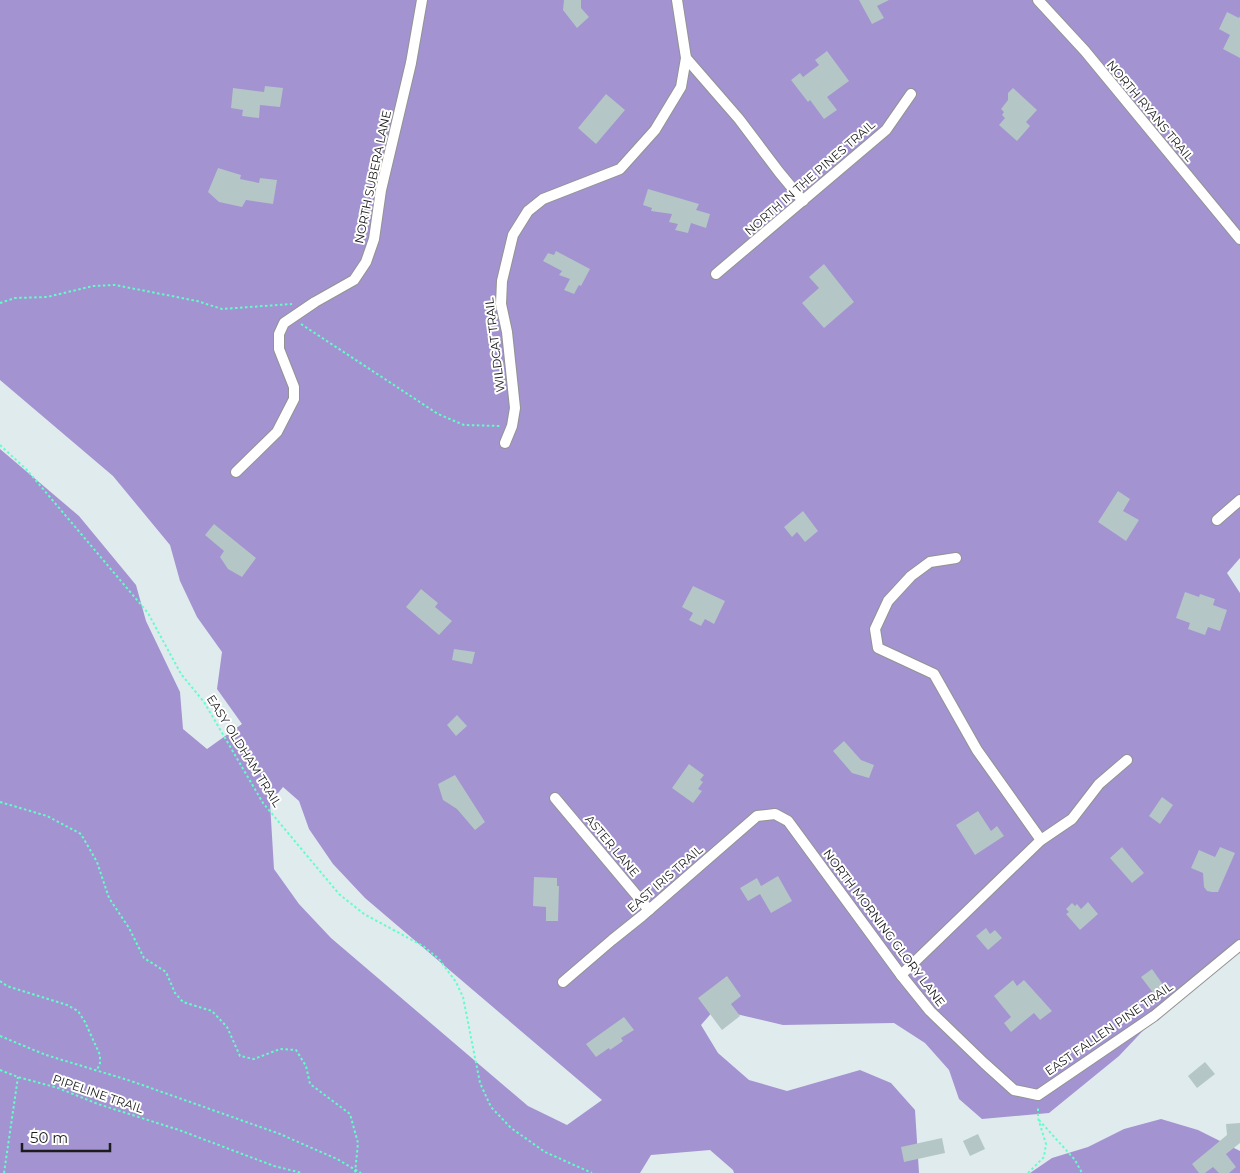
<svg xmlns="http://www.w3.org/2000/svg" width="1240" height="1173" font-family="Montserrat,sans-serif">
<rect width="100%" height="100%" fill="#e0ebee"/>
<g fill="#a393d0" fill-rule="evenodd">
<path d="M0 0H1240V558L1227 573 1240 593V953L1224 958 1188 983 1119 1056 1049 1113 982 1119 959 1099 949 1070 925 1043 894 1023 783 1025 715 1009 701 1025 718 1053 749 1080 787 1091 860 1070 891 1083 915 1110 919 1173H734L733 1170 710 1150 651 1155 640 1173H0V449L79 516 136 585 146 621 180 692 183 729 207 749 242 724 217 689 222 652 197 617 180 581 170 545 113 476 0 380ZM283 787 299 801 309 829 333 864 365 898 602 1100 567 1125 528 1106 331 938 299 904 274 869 270 803Z"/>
<polygon points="1161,1119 1198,1130 1240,1151 1240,1173 1030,1173 1052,1158 1088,1147 1124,1129"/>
</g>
<g fill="#b4c6c6">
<polygon points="564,0 581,0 581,8 589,17 577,28 563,10"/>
<polygon points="859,0 889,0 877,6 884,18 872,24"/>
<polygon points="1227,12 1239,18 1240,16 1240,58 1223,49 1230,35 1219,29"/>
<polygon points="827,51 849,81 827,97 837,110 824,119 810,100 808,102 791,80 800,73 803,77 819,65 815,60"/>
<polygon points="265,86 283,88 280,107 260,105 259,118 242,116 243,110 231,108 233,88 264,92"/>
<polygon points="1013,88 1037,110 1026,122 1030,126 1017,141 999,125 1005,118 1002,115 1004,112 1001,109 1008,100 1008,93"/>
<polygon points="606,94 625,110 596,144 578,128"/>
<polygon points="218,168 241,175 240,179 259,183 260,178 277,180 273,204 246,200 242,207 219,202 208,192"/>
<polygon points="648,189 699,204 696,210 710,214 706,228 691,223 688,233 675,230 678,224 669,222 672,214 651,211 652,208 643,205"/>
<polygon points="556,251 590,269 581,286 579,285 574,294 564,290 570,279 559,275 562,271 543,261 548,253 554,255"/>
<polygon points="824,264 854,302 824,328 802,303 819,288 809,277"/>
<polygon points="1118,491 1130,499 1123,511 1139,520 1126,541 1098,522"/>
<polygon points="803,511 818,531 805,542 797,532 792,537 784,527"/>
<polygon points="214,524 256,558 242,577 228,569 220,557 224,551 205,535"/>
<polygon points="693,586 725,601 714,624 705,619 701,626 689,620 693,613 682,607"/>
<polygon points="421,589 438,603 435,607 452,621 439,635 406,607"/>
<polygon points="1185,592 1199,597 1200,594 1215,599 1213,605 1227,610 1220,631 1208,627 1205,635 1188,629 1190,623 1176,618"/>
<polygon points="454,649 475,652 472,664 452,660"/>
<polygon points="457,715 467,726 456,736 447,725"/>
<polygon points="844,741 861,760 874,765 869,778 852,773 833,751"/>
<polygon points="689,764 704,775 700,780 703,782 698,789 702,791 693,803 672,788"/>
<polygon points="455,775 485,822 475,830 457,809 443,800 438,784"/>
<polygon points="1162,797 1173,805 1160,824 1149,816"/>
<polygon points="978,811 991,831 997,826 1004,836 975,855 956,825"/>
<polygon points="1122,847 1144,873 1132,883 1110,858"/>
<polygon points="1220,847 1235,853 1218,892 1212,892 1207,891 1204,887 1203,873 1191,868 1199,850 1215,857"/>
<polygon points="778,876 792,901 771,913 760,894 748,901 740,888 757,878 761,886"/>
<polygon points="534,877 557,878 557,886 559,886 558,921 546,921 546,907 533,906"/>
<polygon points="1088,902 1098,914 1080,930 1066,914 1069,912 1066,909 1072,903 1075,906 1077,904 1081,909"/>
<polygon points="986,928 990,934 995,930 1002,938 988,950 976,936"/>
<polygon points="1152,969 1164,986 1154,994 1141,977"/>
<polygon points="727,976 741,996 731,1004 740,1016 722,1030 698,998"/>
<polygon points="1013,980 1017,986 1024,980 1052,1011 1040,1020 1034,1013 1011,1032 1004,1023 1011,1017 994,996"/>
<polygon points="624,1017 634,1030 621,1038 623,1041 610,1050 609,1048 596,1057 586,1044"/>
<polygon points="1205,1062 1215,1074 1197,1088 1188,1076"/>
<polygon points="1240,1123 1240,1143 1226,1154 1236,1167 1229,1173 1219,1173 1213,1167 1205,1173 1199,1173 1192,1164 1227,1135 1226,1124"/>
<polygon points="978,1134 985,1149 970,1156 963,1141"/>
<polygon points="942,1138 945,1153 904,1162 901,1147"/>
</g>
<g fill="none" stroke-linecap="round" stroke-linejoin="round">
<g stroke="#939393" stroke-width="12">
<g id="street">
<polyline points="677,0 686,58 739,119 779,172 803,201"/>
<polyline points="1038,0 1085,51 1240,239"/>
<polyline points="716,274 886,130 911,94"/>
<polyline points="505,443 512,426 515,408 507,332 501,304 502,281 513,235 528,211 543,199 620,169 655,130 681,87 686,58"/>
<polyline points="236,472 277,432 294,399 294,387 279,349 279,334 284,323 315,302 354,280 366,262 374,239 381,190 411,63 422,0"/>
<polyline points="1217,520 1240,500"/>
<polyline points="956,558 930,562 911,576 888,601 875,629 878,648 934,674 977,750 1041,840"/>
<polyline points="555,798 649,910"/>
<polyline points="901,975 1041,840 1072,819 1099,784 1127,760"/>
<polyline points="563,982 612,940 642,916 757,816 775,814 788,821 901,975 930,1011 984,1063 1014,1090 1038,1095 1154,1016 1240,945"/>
</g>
</g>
<g stroke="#60ffc9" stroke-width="2" stroke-dasharray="2.5 2.5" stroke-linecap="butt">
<polyline points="0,303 15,298 47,297 93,286 115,285 197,301 222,309 292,304"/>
<polyline points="301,324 438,414 464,425 500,426"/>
<polyline points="0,445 27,470 148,613 181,674 204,702 263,803 339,894 364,914 423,946 439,959 456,982 463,997 480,1083 491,1107 511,1128 545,1152 592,1173"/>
<polyline points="0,802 47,816 81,834 97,862 109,898 129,928 144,958 166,972 175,993 183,1002 212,1011 227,1027 240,1056 254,1059 280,1049 296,1050 306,1066 310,1084 350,1114 358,1143 355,1173"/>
<polyline points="0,981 7,986 67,1005 78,1011 85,1022 100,1055 100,1063 97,1070"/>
<polyline points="0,1036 46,1055 131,1081 280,1134 337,1159 361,1173"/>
<polyline points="0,1070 18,1077 58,1088 98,1104 179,1130 274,1166 302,1173"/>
<polyline points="1039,1120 1075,1160 1082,1173"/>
<polyline points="4,1173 18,1077"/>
<polyline points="1028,1173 1044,1157 1046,1144 1038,1118 1038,1106"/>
</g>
<use href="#street" stroke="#fff" stroke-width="10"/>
</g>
<g text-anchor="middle" stroke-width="4" stroke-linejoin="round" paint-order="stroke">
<g font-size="12" fill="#1c1c1c" stroke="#fff">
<text transform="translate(1150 111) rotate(50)" y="4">NORTH RYANS TRAIL</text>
<text transform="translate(373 177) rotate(-78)" y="4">NORTH SUBERA LANE</text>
<text transform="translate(810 178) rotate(-41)" y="4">NORTH IN THE PINES TRAIL</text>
<text transform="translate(495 345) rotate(-97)" y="4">WILDCAT TRAIL</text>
<text transform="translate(244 751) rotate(58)" y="4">EASY OLDHAM TRAIL</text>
<text transform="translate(612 846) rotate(50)" y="4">ASTER LANE</text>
<text transform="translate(665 879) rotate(-41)" y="4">EAST IRIS TRAIL</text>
<text transform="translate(884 928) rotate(53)" y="4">NORTH MORNING GLORY LANE</text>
<text transform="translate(1109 1029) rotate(-35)" y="4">EAST FALLEN PINE TRAIL</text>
<text transform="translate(98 1094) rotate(19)" y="4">PIPELINE TRAIL</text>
</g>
</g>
<path d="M22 1143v8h88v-8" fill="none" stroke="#1c1c1c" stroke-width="2.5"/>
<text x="30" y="1143" font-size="15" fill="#1c1c1c" stroke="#ffffff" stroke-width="4" paint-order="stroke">50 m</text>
</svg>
